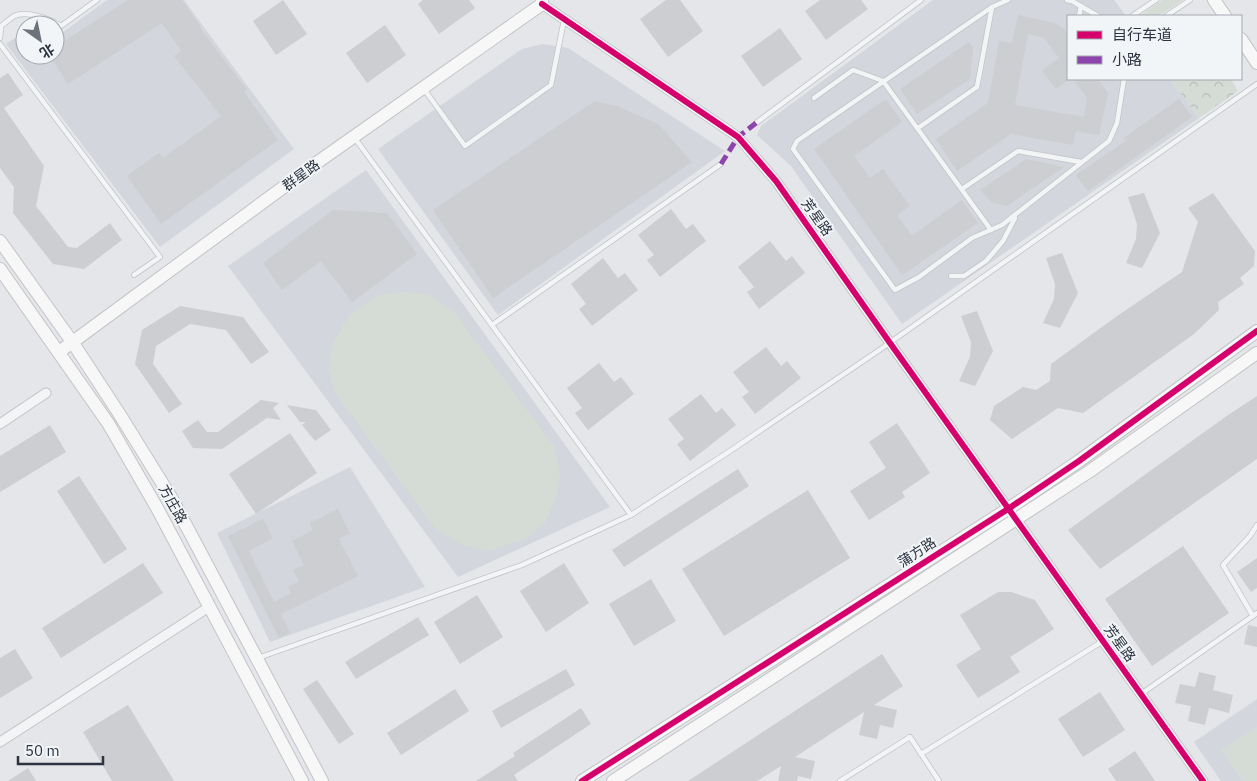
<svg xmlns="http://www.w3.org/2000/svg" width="1257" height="781" font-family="'IBM Plex Sans','Noto Sans SC',sans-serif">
<defs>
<pattern id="forest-crowns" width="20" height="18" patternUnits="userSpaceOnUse" patternTransform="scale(1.25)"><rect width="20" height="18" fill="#d5dcd5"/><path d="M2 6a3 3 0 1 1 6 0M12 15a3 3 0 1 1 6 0" fill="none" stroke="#b7bdb8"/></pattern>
</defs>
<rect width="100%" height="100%" fill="#e4e6e9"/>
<g fill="#d3d6dc">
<polygon points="107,0 184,0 294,149 160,247 6,44 25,31 25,55 55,55 55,38"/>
<polygon points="933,0 1114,0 1126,16 1068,16 1068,79 1170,79 1199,118 902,324 791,166 757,135 761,126"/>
<polygon points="543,44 568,48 725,151 498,315 378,149 522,49"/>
<polygon points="366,170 610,507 458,577 228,266"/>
<polygon points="350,467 425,587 270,642 217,533"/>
<polygon points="1257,699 1257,781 1221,781 1194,742"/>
</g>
<g fill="#d5dcd5">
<polygon points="1162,0 1183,0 1158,16 1142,16 1141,15"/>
<polygon points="405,292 429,295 454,312 554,446 560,473 556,497 545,523 525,539 488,551 462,545 435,528 335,393 328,368 334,340 351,313 379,295"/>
<polygon points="1257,727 1257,781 1243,781 1221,750"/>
</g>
<polygon fill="url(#forest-crowns)" points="1170,79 1231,79 1238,91 1199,118"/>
<g fill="#ccced1">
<polygon points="128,0 182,0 201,27 200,28 247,90 244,92 278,140 161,224 127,176 159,153 163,158 221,116 174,56 181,51 162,23 68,84 49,55 55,55 55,47"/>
<polygon points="283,0 307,34 276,55 253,21"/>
<polygon points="423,0 469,0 475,8 439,34 418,4"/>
<polygon points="666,0 680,0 703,31 668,57 640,19"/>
<polygon points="820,0 861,0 868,9 826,40 805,11"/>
<polygon points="1018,15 1054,23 1063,28 1068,35 1068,80 1056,89 1042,70 1059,58 1044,38 1028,34 1015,105 1084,117 1087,98 1073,79 1098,79 1108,93 1099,135 1076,131 1073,145 1011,134 957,171 936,139 988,103 999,41 1012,43"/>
<polygon points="385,25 406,55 367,83 346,53"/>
<polygon points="780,28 802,59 763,87 741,56"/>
<polygon points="969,42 973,48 970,79 917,114 900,89"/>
<polygon points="8,73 23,95 4,108 44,166 36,206 68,247 77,248 110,223 122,240 84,269 53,264 13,213 14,187 0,168 0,78"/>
<polygon points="886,99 902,122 854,156 870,178 883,169 910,206 897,215 912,236 962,200 978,223 902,275 814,149"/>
<polygon points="1179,99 1192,117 1088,191 1076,175 1127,140 1122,139"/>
<polygon points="595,101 617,106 658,124 692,162 493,298 433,210"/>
<polygon points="1026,159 1064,167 1007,206 991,202 980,190"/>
<polygon points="1144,193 1160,233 1142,268 1126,263 1136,239 1137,224 1128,197"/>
<polygon points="1213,193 1255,251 1254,266 1240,278 1244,284 1218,302 1219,310 1194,334 1083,413 1058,408 1012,439 990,420 994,406 1023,387 1036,390 1050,381 1051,364 1117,316 1182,272 1198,222 1188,208"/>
<polygon points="671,209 686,229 693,224 706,241 660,277 647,260 654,255 638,235"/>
<polygon points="333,210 387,213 417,254 352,302 321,261 282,290 263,263"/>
<polygon points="770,241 786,261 792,256 805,273 759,309 747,292 754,287 738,267"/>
<polygon points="1062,253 1078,293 1060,328 1043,323 1054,299 1055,284 1046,258"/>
<polygon points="603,258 618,278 625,273 638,290 592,326 579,309 586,304 571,284"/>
<polygon points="180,306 243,317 269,352 251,364 226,330 190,324 156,346 153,364 182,404 169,413 135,364 142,330"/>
<polygon points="977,311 993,351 975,386 959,381 970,357 971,342 961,316"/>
<polygon points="766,347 781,366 787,361 801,378 755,414 742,397 749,392 733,372"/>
<polygon points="599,363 614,382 621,377 634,394 588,430 575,413 582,408 567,388"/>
<polygon points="701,394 716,413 722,408 736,425 690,461 677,444 684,439 668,419"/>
<polygon points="1257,396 1257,459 1100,569 1068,530 1228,415"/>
<polygon points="261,400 279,403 273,408 281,420 267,418 222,449 193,448 182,431 198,420 207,432 218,432"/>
<polygon points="287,405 316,410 331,430 315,441 302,425 306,422 300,422"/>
<polygon points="897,423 930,473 902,492 905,497 869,520 850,491 886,468 869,442"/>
<polygon points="50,425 66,452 0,492 0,456"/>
<polygon points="290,433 317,473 256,514 229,474"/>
<polygon points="738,469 749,486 624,567 612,550"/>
<polygon points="79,476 127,549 104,564 57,491"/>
<polygon points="808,490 850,558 724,636 682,569"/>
<polygon points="338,509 350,533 339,539 358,576 281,614 290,633 279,638 228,536 263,519 273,538 249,551 274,602 291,593 288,587 299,581 293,570 304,565 292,541 313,530 310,523"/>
<polygon points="1183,546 1229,613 1152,666 1105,599"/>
<polygon points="1257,558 1257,588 1251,592 1237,572"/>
<polygon points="143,563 163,593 61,658 42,628"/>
<polygon points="564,563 589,603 546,632 520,591"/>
<polygon points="651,579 676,621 634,646 609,604"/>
<polygon points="998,592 1011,592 1035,600 1054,629 1010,657 1020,672 978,698 956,665 981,649 960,615"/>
<polygon points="477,595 503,637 460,664 434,622"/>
<polygon points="418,617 429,635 356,679 345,662"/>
<polygon points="1248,625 1257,627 1257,647 1244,644"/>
<polygon points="15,649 33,678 0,698 0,658"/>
<polygon points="882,654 903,686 874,705 897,710 893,728 880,725 877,739 859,735 864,712 795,757 815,761 811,779 798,776 797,781 778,781 781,766 757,781 688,781"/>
<polygon points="566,669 575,685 501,728 492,711"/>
<polygon points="1199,672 1216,676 1213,690 1233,695 1229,713 1209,708 1205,725 1188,721 1191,706 1175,703 1180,684 1195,687"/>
<polygon points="317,680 354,734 339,744 303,689"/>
<polygon points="455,689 469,711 401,755 387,733"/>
<polygon points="1100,692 1125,730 1083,757 1058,719"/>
<polygon points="128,705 174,781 112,781 83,732"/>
<polygon points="581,708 591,724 514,775 518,781 476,781 515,756 513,753"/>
<polygon points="1135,751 1155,781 1116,781 1108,769"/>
<polygon points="28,768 36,781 8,781"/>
</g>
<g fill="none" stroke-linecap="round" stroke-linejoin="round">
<g stroke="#c2c4c7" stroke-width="6">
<g id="lane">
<polyline points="1008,0 992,7 797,141 793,149 895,290 919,277 972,238 1002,225 1109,141 1117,123 1124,79"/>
<polyline points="1067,0 1072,1 1098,16"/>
<polyline points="1079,16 1081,6"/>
<polyline points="1132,16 1156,0"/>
<polyline points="1166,16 1190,0"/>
<path d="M0 38 1 26C5 23 10 19 14 16 27 10 50 19 61 26L97 0"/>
<polyline points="0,44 160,257 134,275"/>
<polyline points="424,89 465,146 551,85 564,20"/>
<polyline points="814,98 853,70 883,81 991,230"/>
<polyline points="756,123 921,0"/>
<polyline points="918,128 977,87 992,7"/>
<polyline points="354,137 631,515"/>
<polyline points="962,189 1018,151 1081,162"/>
<polyline points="951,276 964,276 986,261 1003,241 1015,218"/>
<polyline points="492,325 721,164"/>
<polyline points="1253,616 1223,565 1250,536 1257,525"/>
<polyline points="258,658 522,565 631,515 730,451 878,351 1257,84"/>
<polyline points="1141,694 1257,613"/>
<polyline points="921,754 1103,641"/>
<polyline points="840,781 910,737 939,781"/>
</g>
</g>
<g stroke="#c2c4c7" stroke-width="11">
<g id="street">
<polyline points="542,4 738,137 776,181 890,343 1203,781"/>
<polyline points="0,424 46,393"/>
<polyline points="0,742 209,607"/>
</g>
</g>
<g stroke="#c2c4c7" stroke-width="14">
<g id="secondary">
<polyline points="1214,0 1225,16"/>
<polyline points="1241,39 1257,63"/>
<polyline points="0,241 73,343 120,415 172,499 322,781"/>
<polyline points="0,269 108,423 157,508 302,781"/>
<polyline points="59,352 315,164 542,4 542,0"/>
<polyline points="582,781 1008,509 1079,461 1257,331"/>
<polyline points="613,781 1090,471 1257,353"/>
</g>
</g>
<use href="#lane" stroke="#f3f4f6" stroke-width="4.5"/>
<use href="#street" stroke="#f3f4f6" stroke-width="9"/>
<use href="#secondary" stroke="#f7f7f7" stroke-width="12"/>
<polyline stroke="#8e44ad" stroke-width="5" stroke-dasharray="10 5" stroke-linecap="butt" points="721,164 738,137 756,123"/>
<g stroke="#f2f5f7" stroke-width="9">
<g id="cycleway">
<polyline points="542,4 738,137 776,181 890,343 1203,781"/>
<polyline points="582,781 1008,509 1079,461 1257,331"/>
</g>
</g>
<use href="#cycleway" stroke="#d6006c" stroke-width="6"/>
</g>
<g text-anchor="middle" stroke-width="4" stroke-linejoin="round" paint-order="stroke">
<g font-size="14" fill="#2c3341" stroke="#f2f5f7">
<text transform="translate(301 175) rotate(-36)" y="5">群星路</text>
<text transform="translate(817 217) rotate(55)" y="5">芳星路</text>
<text transform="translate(173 504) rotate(61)" y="5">方庄路</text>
<text transform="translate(917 552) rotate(-33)" y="5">蒲方路</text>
<text transform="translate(1120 643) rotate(54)" y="5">芳星路</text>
</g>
</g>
<rect x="1067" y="15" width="175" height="65" fill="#f2f5f7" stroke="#a3a7ae"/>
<rect x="1077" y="31" width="25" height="8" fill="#d6006c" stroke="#a3a7ae"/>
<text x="1112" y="40" font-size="15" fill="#2c3341">自行车道</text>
<rect x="1077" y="56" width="25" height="8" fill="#8e44ad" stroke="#a3a7ae"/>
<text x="1112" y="65" font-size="15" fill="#2c3341">小路</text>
<g transform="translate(40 40) rotate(147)"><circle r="24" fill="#f2f5f7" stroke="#a3a7ae"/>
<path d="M0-4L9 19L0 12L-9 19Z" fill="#6c727c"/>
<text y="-8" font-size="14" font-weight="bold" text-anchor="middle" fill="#2c3341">北</text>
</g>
<path d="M18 756v8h85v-8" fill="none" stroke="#2c3341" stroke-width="2.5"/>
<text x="25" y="756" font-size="15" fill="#2c3341" stroke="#f2f5f7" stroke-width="4" paint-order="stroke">50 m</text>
</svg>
